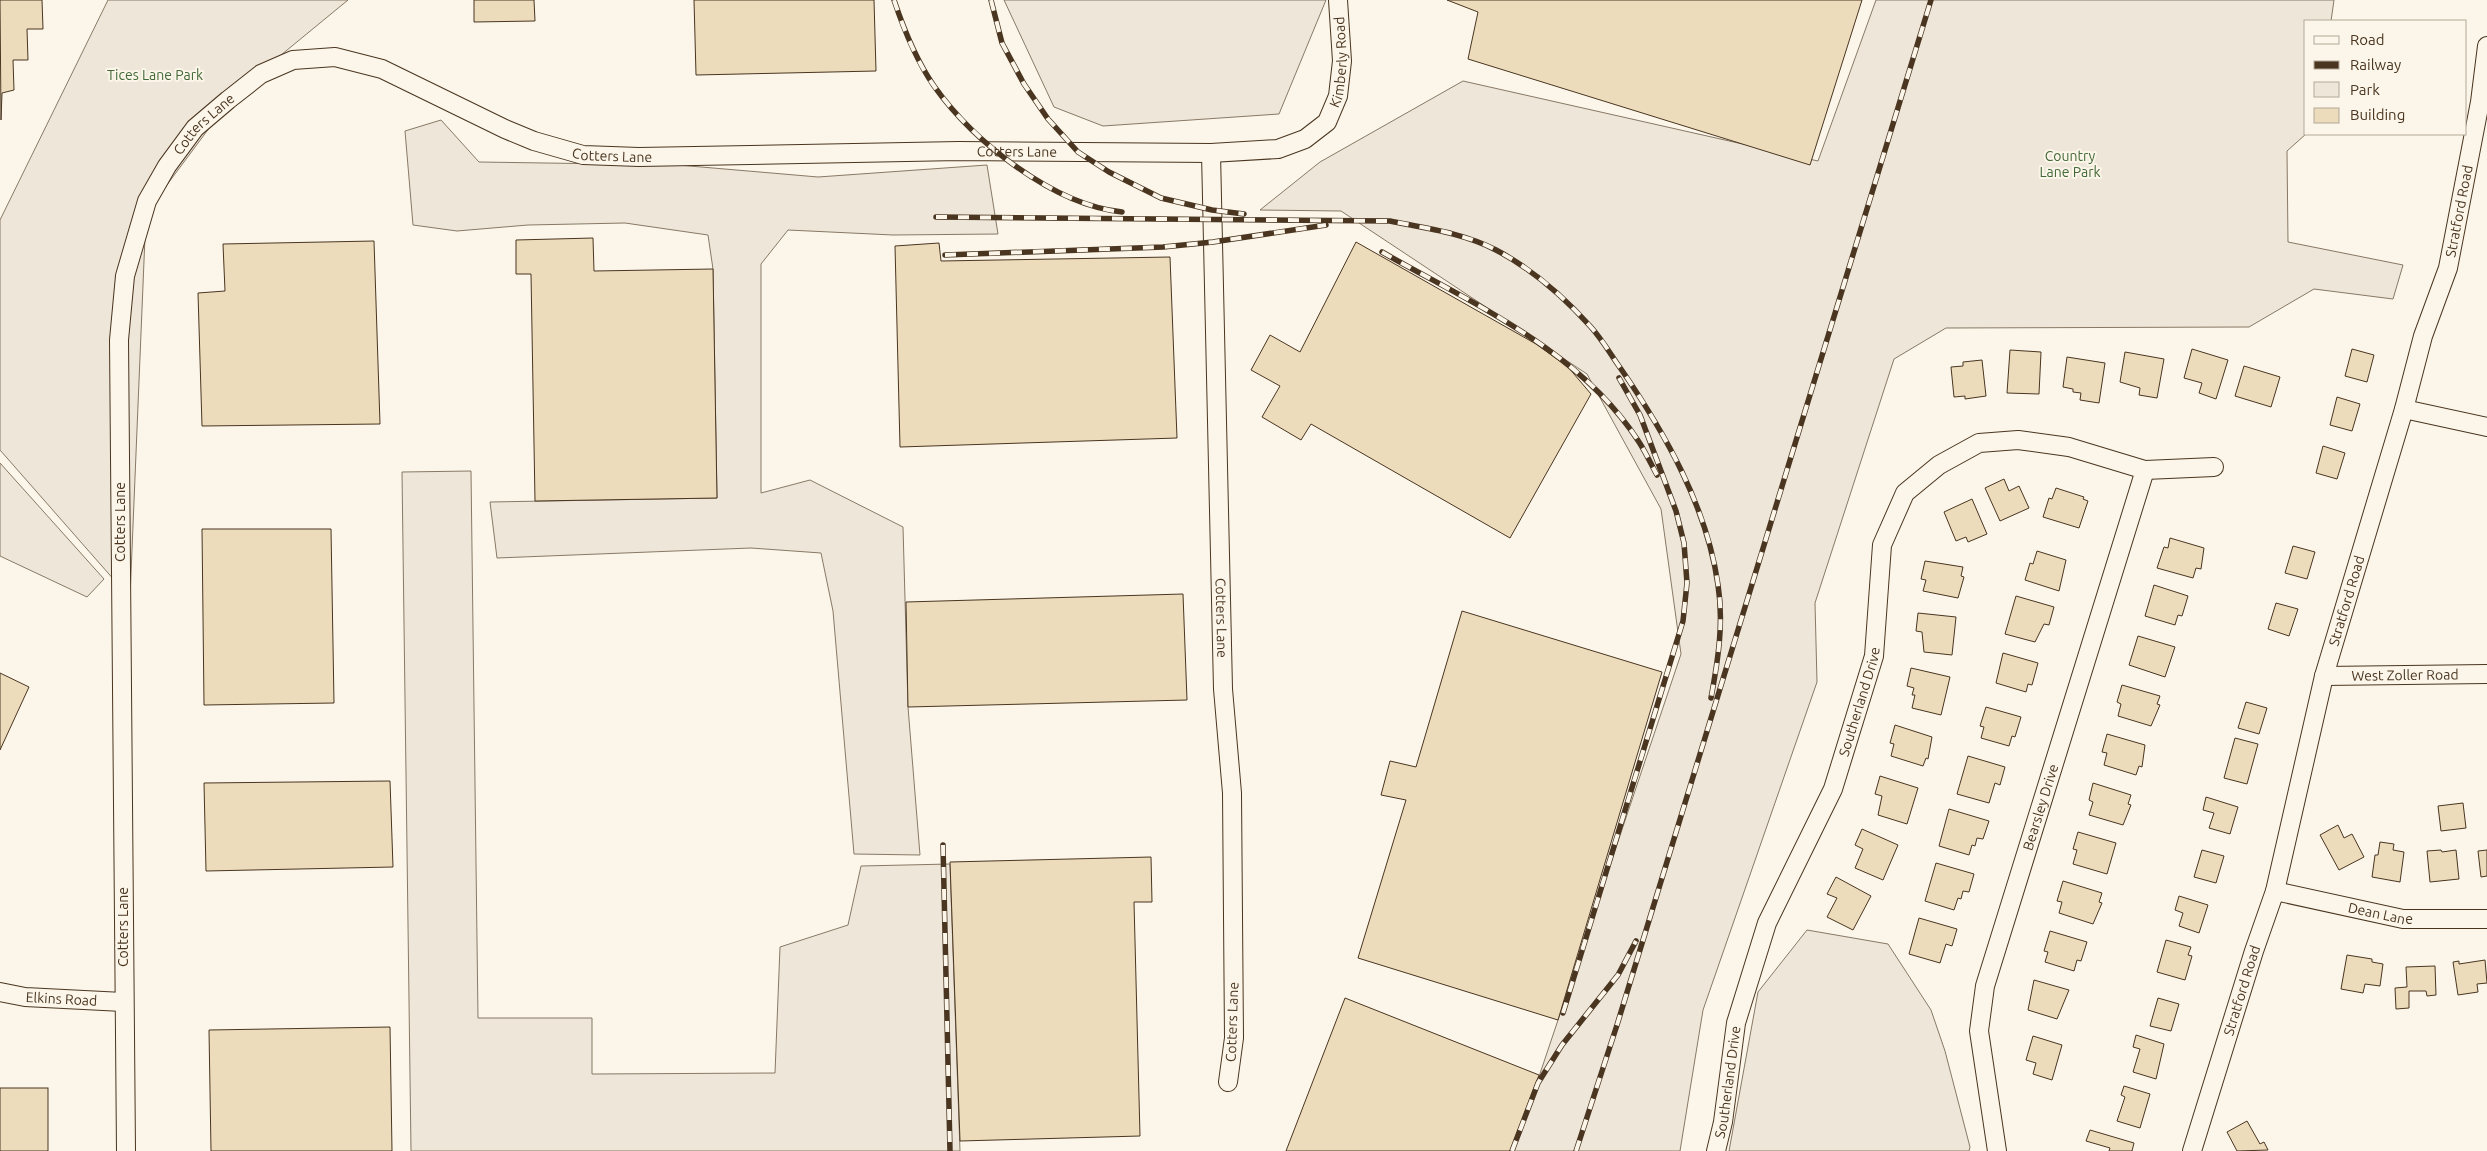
<svg xmlns="http://www.w3.org/2000/svg" width="2487" height="1151" font-family="Ubuntu,sans-serif">
<rect width="100%" height="100%" fill="#fbf6e9"/>
<g fill="#ede6d9" stroke="#887966">
<polygon points="108,0 348,0 236,92 146,213 130,598 0,450 0,220"/>
<polygon points="1004,0 1326,0 1279,114 1103,126 1054,107"/>
<polygon points="1876,0 2334,0 2331,21 2306,21 2306,134 2287,151 2288,242 2403,265 2393,299 2314,289 2249,327 1946,328 1894,359 1815,603 1817,682 1703,1010 1680,1151 1514,1151 1681,654 1661,509 1587,374 1341,211 1260,210 1320,162 1463,81 1818,161"/>
<polygon points="441,120 479,162 678,165 818,177 987,165 998,234 893,235 788,230 761,264 761,493 810,480 903,527 908,707 920,855 854,854 833,611 821,553 751,548 497,558 490,502 717,498 713,269 708,235 625,223 528,225 457,231 413,225 405,131"/>
<polygon points="0,463 104,579 87,597 0,556"/>
<polygon points="471,471 478,1018 592,1018 592,1074 775,1073 780,947 848,925 861,866 950,864 960,1151 411,1151 402,472"/>
<polygon points="1807,930 1888,944 1931,1010 1945,1051 1970,1147 1969,1151 1729,1151 1758,992"/>
</g>
<g fill="#ecdcbc" stroke="#4a3520">
<polygon points="0,0 42,0 43,29 27,29 28,60 13,60 14,90 2,93 1,120"/>
<polygon points="474,0 534,0 535,21 474,22"/>
<polygon points="694,0 874,0 876,71 696,75"/>
<polygon points="1447,0 1862,0 1810,165 1468,59 1478,12"/>
<polygon points="593,238 594,271 713,269 717,498 535,501 531,274 516,274 516,240"/>
<polygon points="374,241 380,424 202,426 198,293 225,291 223,244"/>
<polygon points="1356,242 1536,344 1568,367 1591,394 1510,538 1311,424 1301,440 1262,417 1280,386 1251,370 1270,335 1300,352"/>
<polygon points="939,243 941,261 1170,257 1177,438 900,447 895,246"/>
<polygon points="2192,349 2228,360 2216,399 2199,393 2202,383 2184,378"/>
<polygon points="2352,349 2374,355 2367,382 2345,376"/>
<polygon points="2010,350 2041,352 2039,394 2007,393"/>
<polygon points="2125,352 2164,359 2157,398 2139,395 2140,388 2120,382"/>
<polygon points="2067,357 2105,363 2099,403 2080,400 2081,393 2073,392 2073,389 2063,387"/>
<polygon points="1982,360 1986,396 1965,399 1965,396 1954,397 1951,367 1963,366 1963,362"/>
<polygon points="2244,366 2280,377 2271,407 2235,396"/>
<polygon points="2337,397 2360,404 2352,431 2330,425"/>
<polygon points="2323,446 2345,453 2337,479 2316,473"/>
<polygon points="2004,479 2009,491 2019,486 2029,508 2000,521 1985,488"/>
<polygon points="2056,488 2084,497 2083,499 2088,501 2079,528 2043,517 2049,498 2052,499"/>
<polygon points="1972,499 1987,534 1968,542 1966,537 1956,541 1944,512"/>
<polygon points="202,529 331,529 334,703 204,705"/>
<polygon points="2170,538 2204,548 2201,569 2196,568 2193,578 2157,568 2164,547 2168,548"/>
<polygon points="2293,546 2315,552 2307,579 2285,573"/>
<polygon points="2037,551 2066,560 2059,591 2025,580 2030,563 2033,564"/>
<polygon points="1925,561 1963,567 1961,576 1964,577 1958,598 1923,591 1926,580 1921,579"/>
<polygon points="2154,585 2188,596 2182,616 2178,615 2175,625 2145,616"/>
<polygon points="1183,594 1187,700 908,707 906,602"/>
<polygon points="2016,596 2054,607 2049,625 2044,624 2035,642 2005,634"/>
<polygon points="2276,603 2298,609 2289,636 2268,629"/>
<polygon points="1462,611 1662,672 1558,1020 1358,958 1406,800 1381,795 1390,761 1416,767"/>
<polygon points="1918,613 1956,617 1952,655 1924,652 1922,632 1916,631"/>
<polygon points="2138,636 2175,647 2165,677 2129,665"/>
<polygon points="2003,653 2038,663 2032,685 2028,684 2026,692 1996,683"/>
<polygon points="1911,668 1950,677 1941,715 1912,708 1915,695 1912,695 1914,688 1907,686"/>
<polygon points="0,673 29,687 0,750"/>
<polygon points="2122,685 2160,696 2157,704 2160,705 2151,726 2118,716 2121,704 2117,702"/>
<polygon points="2246,702 2267,708 2259,734 2238,728"/>
<polygon points="1986,707 2021,717 2015,737 2012,736 2009,746 1981,738 1984,727 1980,726"/>
<polygon points="1895,725 1932,737 1928,759 1926,758 1923,766 1891,756 1894,744 1890,743"/>
<polygon points="2107,734 2145,745 2142,767 2139,766 2136,775 2104,765 2107,753 2102,752"/>
<polygon points="2235,738 2258,744 2247,784 2224,778"/>
<polygon points="1968,756 2005,767 2000,785 1995,783 1989,803 1957,794"/>
<polygon points="1880,776 1918,788 1907,824 1878,815 1882,796 1875,794"/>
<polygon points="390,781 393,867 206,871 204,783"/>
<polygon points="2093,783 2131,795 2128,804 2131,805 2123,825 2089,815 2093,802 2089,800"/>
<polygon points="2206,797 2238,807 2230,834 2209,828 2214,813 2203,810"/>
<polygon points="2463,803 2466,828 2441,831 2438,806"/>
<polygon points="1949,809 1989,821 1983,839 1977,838 1975,846 1972,845 1969,855 1939,846"/>
<polygon points="2338,825 2344,838 2352,834 2364,857 2339,870 2320,835"/>
<polygon points="1862,829 1898,845 1883,880 1855,868 1863,849 1855,845"/>
<polygon points="2078,832 2116,843 2107,874 2073,864 2077,850 2073,849"/>
<polygon points="2380,842 2394,844 2393,850 2404,852 2400,882 2372,877 2375,855 2378,855"/>
<polygon points="2202,850 2224,856 2216,883 2194,877"/>
<polygon points="2441,850 2442,852 2456,850 2459,879 2430,882 2427,851"/>
<polygon points="2487,850 2487,876 2481,877 2478,851"/>
<polygon points="1151,857 1152,902 1134,902 1140,1136 960,1141 950,862"/>
<polygon points="1936,863 1974,874 1969,892 1963,891 1961,899 1958,898 1954,910 1925,901"/>
<polygon points="1836,877 1871,896 1853,930 1827,917 1837,898 1827,894"/>
<polygon points="2063,881 2102,893 2099,902 2102,903 2093,924 2059,913 2062,902 2057,901"/>
<polygon points="2179,896 2208,905 2199,933 2179,926 2183,913 2175,910"/>
<polygon points="1919,918 1957,929 1952,946 1946,944 1940,963 1909,954"/>
<polygon points="2050,931 2087,942 2081,961 2077,960 2074,971 2045,962 2048,952 2044,951"/>
<polygon points="2166,940 2191,947 2188,955 2192,956 2185,980 2157,972"/>
<polygon points="2347,955 2372,959 2372,962 2383,964 2380,986 2365,984 2363,993 2341,989"/>
<polygon points="2485,960 2487,983 2477,984 2478,992 2458,995 2453,962 2459,961 2459,964"/>
<polygon points="2435,966 2436,995 2427,996 2426,991 2409,991 2409,1008 2396,1009 2395,988 2407,987 2406,967"/>
<polygon points="2034,980 2069,990 2057,1019 2028,1010"/>
<polygon points="1345,998 1539,1075 1510,1151 1286,1151"/>
<polygon points="2158,998 2179,1004 2171,1031 2150,1026"/>
<polygon points="390,1027 392,1151 211,1151 209,1030"/>
<polygon points="2136,1035 2164,1044 2156,1079 2133,1072 2140,1049 2133,1047"/>
<polygon points="2033,1036 2062,1045 2052,1080 2033,1074 2036,1063 2026,1060"/>
<polygon points="2124,1086 2150,1094 2140,1128 2117,1121 2125,1097 2121,1095"/>
<rect x="0" y="1088" width="48" height="63"/>
<polygon points="2247,1121 2260,1144 2264,1142 2268,1150 2237,1151 2227,1132"/>
<polygon points="2090,1130 2134,1143 2132,1151 2109,1151 2110,1148 2086,1141"/>
</g>
<g fill="none" stroke-linecap="round" stroke-linejoin="round">
<g stroke="#4a3520" stroke-width="20">
<g id="street">
<path id="s1" d="M1211 153 1223 689 1232 793 1234 1038 1228 1082"/>
<polyline points="2404,409 2487,427"/>
<path id="s2" d="M2324 676 2487 674"/>
<path id="s3" d="M2275 891 2403 919H2487"/>
<path id="s4" d="M0 992 25 997 123 1002"/>
<path id="s5" d="M126 1151 119 340 125 276 147 201 167 166 195 128 228 100 261 74 293 60 335 57 382 69 505 129 534 141 583 155 639 157 959 151 1211 153 1278 149 1305 139 1327 122 1338 96 1342 61 1338 0"/>
<path id="s6" d="M1716 1151 1723 1122 1736 1023 1767 923 1833 789 1874 656 1882 545 1905 493 1939 465 1979 443 2018 440 2069 447 2145 470 2214 467"/>
<path id="s7" d="M1997 1151 1979 1031 1985 986 2145 470"/>
<path id="s8" d="M2192 1151 2254 951 2275 891 2324 676 2404 409 2423 336 2448 268 2480 102 2487 46"/>
</g>
</g>
<use href="#street" stroke="#fbf6e9" stroke-width="18"/>
<g stroke="#4a3520" stroke-width="5.5">
<g id="rail">
<path d="M894 0C904 30 916 60 934 86 973 141 1053 205 1122 212"/>
<polyline points="991,0 1002,43 1024,84 1048,119 1078,152 1109,172 1161,198 1212,210 1244,214"/>
<path d="M936 217 1390 221C1425 228 1464 233 1496 250 1532 269 1563 296 1590 326 1602 339 1611 355 1621 369 1665 433 1707 507 1718 585 1724 623 1718 660 1711 698"/>
<path d="M1382 252C1473 304 1580 350 1639 442 1646 453 1651 464 1657 475"/>
<polyline points="945,255 1163,247 1213,242 1326,225"/>
<polyline points="943,845 950,1151"/>
<polyline points="1563,1013 1683,621 1687,583 1684,543 1676,511 1640,415 1619,378"/>
<polyline points="1512,1151 1538,1083 1562,1045 1618,975 1636,941"/>
<polyline points="1576,1151 1617,1025 1931,0"/>
</g>
</g>
<use href="#rail" stroke="#fbf6e9" stroke-width="4" stroke-dasharray="11" stroke-linecap="butt"/>
</g>
<g text-anchor="middle" stroke-width="4" stroke-linejoin="round" paint-order="stroke">
<g font-size="14" fill="#4a3520" stroke="#fbf6e9">
<text dy="5" stroke="none"><textPath href="#s5" startOffset="2285">Kimberly Road</textPath></text>
<text dy="5" stroke="none"><textPath href="#s5" startOffset="1050">Cotters Lane</textPath></text>
<text dy="5" stroke="none"><textPath href="#s5" startOffset="1905">Cotters Lane</textPath></text>
<text dy="5" stroke="none"><textPath href="#s5" startOffset="1500">Cotters Lane</textPath></text>
<text dy="5" stroke="none"><textPath href="#s8" startOffset="978">Stratford Road</textPath></text>
<text transform="translate(120 522) rotate(-90)" y="5">Cotters Lane</text>
<text dy="5" stroke="none"><textPath href="#s8" startOffset="572">Stratford Road</textPath></text>
<text dy="5" stroke="none"><textPath href="#s1" startOffset="465">Cotters Lane</textPath></text>
<text dy="5" stroke="none"><textPath href="#s2" startOffset="81">West Zoller Road</textPath></text>
<text dy="5" stroke="none"><textPath href="#s6" startOffset="475">Southerland Drive</textPath></text>
<text dy="5" stroke="none"><textPath href="#s7" startOffset="354">Bearsley Drive</textPath></text>
<text dy="5" stroke="none"><textPath href="#s3" startOffset="108">Dean Lane</textPath></text>
<text transform="translate(123 927) rotate(-90)" y="5">Cotters Lane</text>
<text dy="5" stroke="none"><textPath href="#s8" startOffset="168">Stratford Road</textPath></text>
<text dy="5" stroke="none"><textPath href="#s4" startOffset="62">Elkins Road</textPath></text>
<text transform="translate(1232 1022) rotate(-88)" y="5">Cotters Lane</text>
<text dy="5" stroke="none"><textPath href="#s6" startOffset="70">Southerland Drive</textPath></text>
</g>
<g font-size="14" fill="#436837" stroke="#fbf6e9">
<text x="155" y="80">Tices Lane Park</text>
<text x="2070" y="161">Country<tspan x="2070" dy="16">Lane Park</tspan></text>
</g>
</g>
<rect x="2304" y="20" width="162" height="115" fill="#fbf6e9" stroke="#b4a999"/>
<rect x="2314" y="36" width="25" height="8" fill="#fbf6e9" stroke="#b4a999"/>
<text x="2350" y="45" font-size="15" fill="#4a3520">Road</text>
<rect x="2314" y="61" width="25" height="8" fill="#4a3520" stroke="#b4a999"/>
<text x="2350" y="70" font-size="15" fill="#4a3520">Railway</text>
<rect x="2314" y="82" width="25" height="15" fill="#ede6d9" stroke="#b4a999"/>
<text x="2350" y="95" font-size="15" fill="#4a3520">Park</text>
<rect x="2314" y="108" width="25" height="15" fill="#ecdcbc" stroke="#b4a999"/>
<text x="2350" y="120" font-size="15" fill="#4a3520">Building</text>
</svg>
